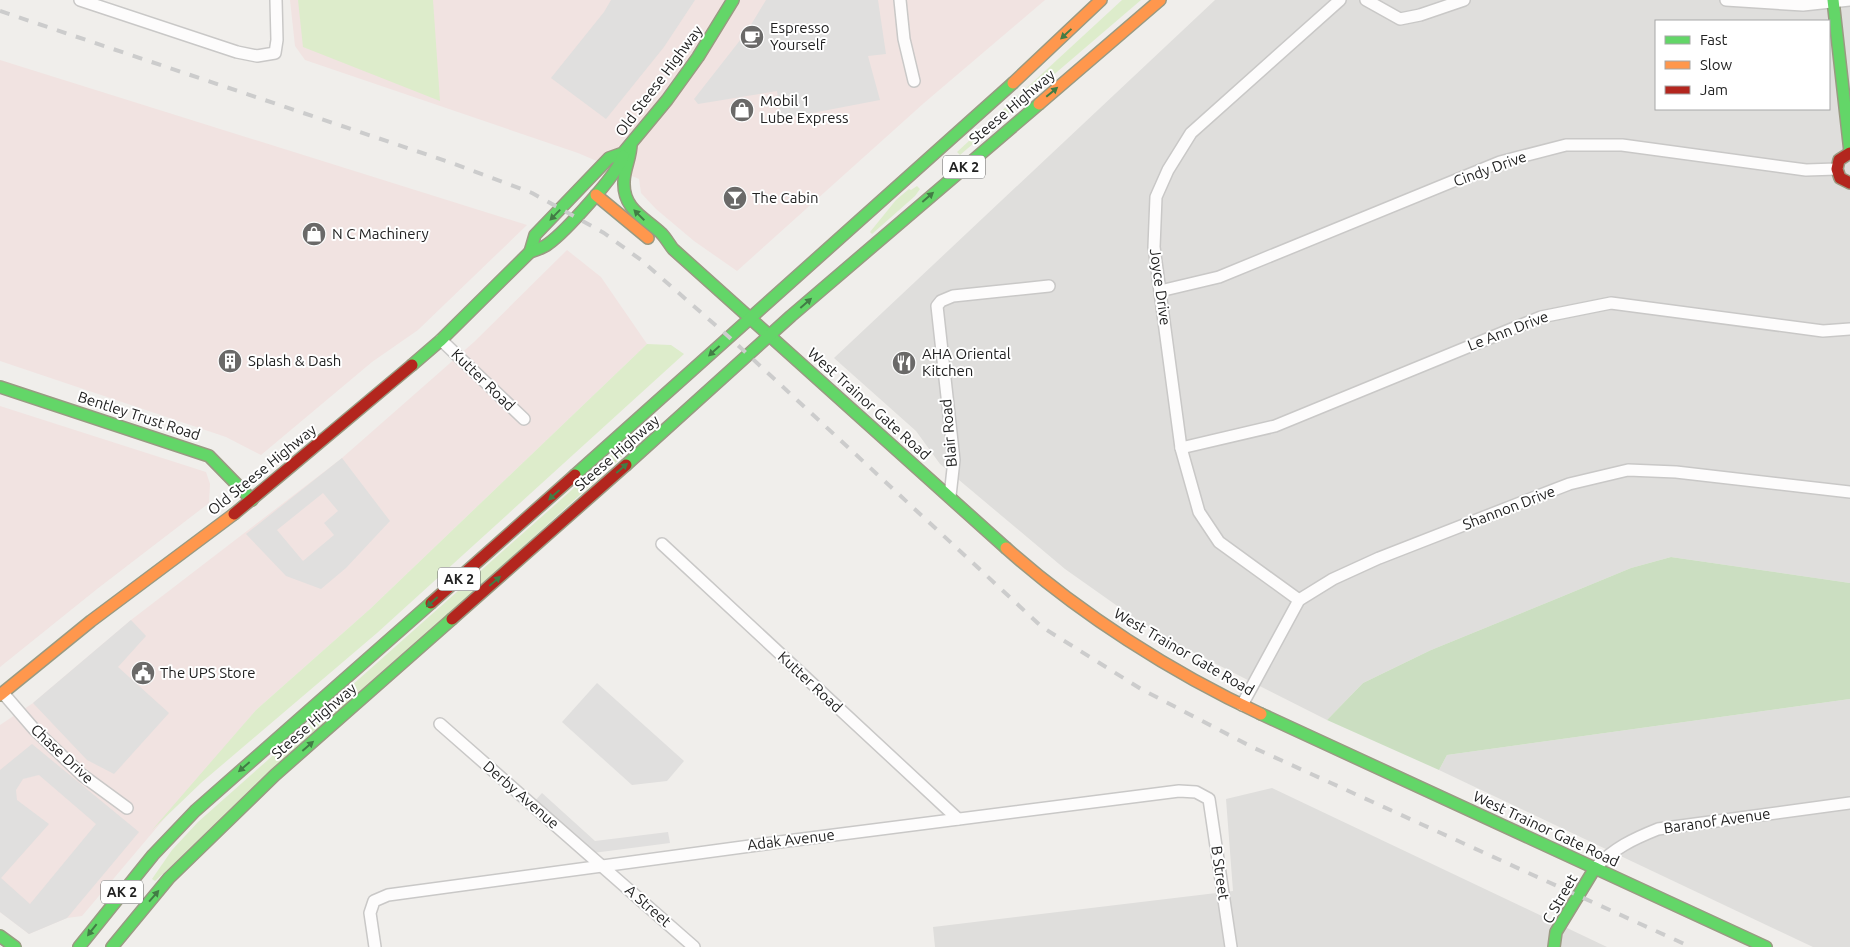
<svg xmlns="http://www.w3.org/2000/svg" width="1850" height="947" font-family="Ubuntu,sans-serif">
<rect width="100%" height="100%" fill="#f0eeeb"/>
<g fill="#dfdedc" fill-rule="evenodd">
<path d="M1215 0H1850V583L1671 557 1631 568 1551 601 1431 650 1363 683 1327 720 1157 634 1065 569 940 464 916 431 834 358ZM1656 21H1829V109H1656Z"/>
<polygon points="1850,699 1850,947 1813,947 1439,770 1447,755"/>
<polygon points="1272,788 1607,947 935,947 933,927 1233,891 1226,799"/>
</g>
<g fill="#f1e3e1">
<polygon points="290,0 1045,0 924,103 737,271 694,241 656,209 641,193 639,179 578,153 305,60 295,46"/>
<polygon points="0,60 527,225 418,330 372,362 261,455 226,437 0,361"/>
<polygon points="567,250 601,277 647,344 370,609 256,710 82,916 67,918 29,934 0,912 0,725 33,703 131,620 342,458 474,342"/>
<polygon points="0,406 206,472 210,484 209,503 97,589 0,667"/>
</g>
<g fill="#ddeccb">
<polygon points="298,0 433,0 440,101 303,47"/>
<polygon points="1122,0 1141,0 960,155 957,152"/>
<polygon points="917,186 920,189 915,196 872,234 870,232 896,200 909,189 911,190"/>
<polygon points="647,344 671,345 684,354 377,633 202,782 152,830 256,710 370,609"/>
<polygon points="646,424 650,428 624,455 155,881 152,879 172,850 198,822"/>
</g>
<polygon fill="#cbdec1" points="1671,557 1850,583 1850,699 1447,755 1439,770 1327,720 1363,683 1431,650 1551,601 1631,568"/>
<g fill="#e0dfde" fill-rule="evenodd">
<polygon points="611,0 695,0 664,47 606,119 551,78 604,12"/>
<polygon points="766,0 878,0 886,54 868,56 880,100 781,119 777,91 698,104 694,99 741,39 752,45 759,33 749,28"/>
<path d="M342 458 390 521 346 568 321 589 286 576 246 534ZM323 493 338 511 324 523 334 535 303 561 277 530Z"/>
<polygon points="131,620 146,636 118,667 169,713 114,774 87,760 33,703"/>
<polygon points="597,683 684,761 667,781 632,785 562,722"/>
<path d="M32 744 139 832 67 918 29 934 0 912V770ZM39 775 96 824 30 904 1 878 49 824 17 800 16 790 23 779Z"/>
<polygon points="542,793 595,841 668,832 670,843 593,853 535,801"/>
</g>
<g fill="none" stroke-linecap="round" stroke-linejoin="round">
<g stroke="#c9c8c7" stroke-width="14">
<g id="street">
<polyline points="80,0 237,52 257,56 275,53 277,40 276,0"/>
<polyline points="900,0 904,39 914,81"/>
<polyline points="1366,0 1400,19 1420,15 1464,0"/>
<polyline points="1726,0 1803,5 1850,0"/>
<polyline points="1160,291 1219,277 1500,162 1566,145 1622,145 1806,170 1837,169"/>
<polyline points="441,340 524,419"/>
<polyline points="1181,448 1275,426 1541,317 1611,303 1823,331 1850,329"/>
<polyline points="950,496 954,460 937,306 941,301 953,296 1049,286"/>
<polyline points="662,544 958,819"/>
<polyline points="1299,600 1219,542 1199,512 1181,448 1154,247 1156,197 1168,170 1191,133 1340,0"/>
<polyline points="3,693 34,729 82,775 127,808"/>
<polyline points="1242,705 1299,600 1333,579 1379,558 1569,484 1628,470 1676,472 1850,492"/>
<polyline points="440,724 694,947"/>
<path d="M1595 868C1614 848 1633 839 1658 829L1850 803"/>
<polyline points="375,947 370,913 374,901 388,895 787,841 1179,791 1196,792 1209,799 1231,947"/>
</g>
</g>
<g stroke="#999a82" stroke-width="14">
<g id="fast">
<polyline points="1833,0 1850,152"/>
<path d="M631 144C631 158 624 169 624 182 623 209 644 217 661 233 666 238 669 244 673 249L1006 548"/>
<polyline points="530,252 535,235 609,158 623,153 667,100 698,57 733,0"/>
<path d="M412 365 441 340 530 252C536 250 543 248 548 244 564 233 618 174 623 156"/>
<polyline points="0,387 209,456 252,500"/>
<polyline points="626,465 791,316 1039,104"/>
<polyline points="575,475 1013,83"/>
<polyline points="1261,714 1766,947"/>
<polyline points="0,936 15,947"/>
<polyline points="79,947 153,855 195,811 431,603"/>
<polyline points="112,947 169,878 275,775 452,619"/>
<polyline points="1554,947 1556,932 1595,868"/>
</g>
</g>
<g stroke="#999a82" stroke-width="14">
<g id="slow">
<polyline points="1013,83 1101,0"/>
<polyline points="1039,104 1160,0"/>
<polyline points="596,195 648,238"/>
<path d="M1006 548C1079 613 1172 673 1261 714"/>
<polyline points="0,695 91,621 234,514"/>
</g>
</g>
<g stroke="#999a82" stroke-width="14">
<g id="jam">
<polyline points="1850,153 1839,160 1837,169 1840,178 1850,183"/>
<polyline points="234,514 412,365"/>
<polyline points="431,603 575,475"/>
<polyline points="452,619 626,465"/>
</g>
</g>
<use href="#street" stroke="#fdfcfc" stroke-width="11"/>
<use href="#fast" stroke="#63d668" stroke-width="11"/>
<use href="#slow" stroke="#ff974d" stroke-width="11"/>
<use href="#jam" stroke="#b3261e" stroke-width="11"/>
<polyline stroke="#ccc" stroke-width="4" stroke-dasharray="10 10" stroke-linecap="butt" points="0,11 452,163 532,193 561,209 604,233 641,260 729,337 1042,627 1141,689 1252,747 1691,947"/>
</g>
<defs><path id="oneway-solid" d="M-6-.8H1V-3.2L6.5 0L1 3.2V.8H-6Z" transform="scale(1.25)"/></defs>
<g fill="#427c45">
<use href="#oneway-solid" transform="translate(1066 34) rotate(137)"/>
<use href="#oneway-solid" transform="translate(1052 92) rotate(-40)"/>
<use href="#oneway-solid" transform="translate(928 197) rotate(-41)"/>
<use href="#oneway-solid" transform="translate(555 215) rotate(134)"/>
<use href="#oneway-solid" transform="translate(639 215) rotate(-135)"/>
<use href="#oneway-solid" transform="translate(806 303) rotate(-41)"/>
<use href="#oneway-solid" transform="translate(714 351) rotate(138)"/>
<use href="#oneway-solid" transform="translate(622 468) rotate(-41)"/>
<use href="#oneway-solid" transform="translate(554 495) rotate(138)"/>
<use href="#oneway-solid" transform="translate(495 581) rotate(-41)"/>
<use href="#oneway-solid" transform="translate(432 602) rotate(139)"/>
<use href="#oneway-solid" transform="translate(308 746) rotate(-41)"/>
<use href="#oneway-solid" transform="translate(244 767) rotate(139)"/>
<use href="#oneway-solid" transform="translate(154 896) rotate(-49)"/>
<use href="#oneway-solid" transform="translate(92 930) rotate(128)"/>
</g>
<defs>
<g id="cafe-disc" transform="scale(1.25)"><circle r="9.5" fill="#6a6968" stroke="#fff"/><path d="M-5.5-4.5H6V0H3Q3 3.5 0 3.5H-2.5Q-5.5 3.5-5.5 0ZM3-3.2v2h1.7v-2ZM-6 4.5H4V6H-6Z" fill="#fff"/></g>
<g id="shop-disc" transform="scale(1.25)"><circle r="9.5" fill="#6a6968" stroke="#fff"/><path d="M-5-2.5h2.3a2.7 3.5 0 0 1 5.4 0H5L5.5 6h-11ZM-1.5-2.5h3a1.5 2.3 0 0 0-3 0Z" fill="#fff"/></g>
<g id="bar-disc" transform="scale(1.25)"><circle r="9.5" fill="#6a6968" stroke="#fff"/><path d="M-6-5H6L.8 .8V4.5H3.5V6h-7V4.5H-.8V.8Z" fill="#fff"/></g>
<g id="building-disc" transform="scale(1.25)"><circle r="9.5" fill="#6a6968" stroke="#fff"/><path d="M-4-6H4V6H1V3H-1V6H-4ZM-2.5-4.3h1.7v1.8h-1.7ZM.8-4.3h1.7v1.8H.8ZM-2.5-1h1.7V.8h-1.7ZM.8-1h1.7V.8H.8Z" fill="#fff"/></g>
<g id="restaurant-disc" transform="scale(1.25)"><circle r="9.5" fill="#6a6968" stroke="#fff"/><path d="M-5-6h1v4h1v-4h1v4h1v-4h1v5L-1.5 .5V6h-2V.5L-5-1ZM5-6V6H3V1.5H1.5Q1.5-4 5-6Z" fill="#fff"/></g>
<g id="civic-disc" transform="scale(1.25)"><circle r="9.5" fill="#6a6968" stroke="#fff"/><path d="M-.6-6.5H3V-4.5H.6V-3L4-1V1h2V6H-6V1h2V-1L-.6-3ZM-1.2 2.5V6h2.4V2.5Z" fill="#fff"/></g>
</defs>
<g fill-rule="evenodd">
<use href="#cafe-disc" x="752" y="37"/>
<use href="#shop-disc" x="742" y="110"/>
<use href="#bar-disc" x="735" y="198"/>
<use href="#shop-disc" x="314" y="234"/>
<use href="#building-disc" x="230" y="361"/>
<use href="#restaurant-disc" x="904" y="363"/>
<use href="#civic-disc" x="143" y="673"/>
</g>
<g text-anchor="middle" stroke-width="4" stroke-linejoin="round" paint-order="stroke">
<g fill="#fff" stroke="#646464" stroke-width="1">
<rect x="943" y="155.5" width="42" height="23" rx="4"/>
<rect x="438" y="567.5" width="42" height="23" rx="4"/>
<rect x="101" y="880.5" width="42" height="23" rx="4"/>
</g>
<g font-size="14" font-weight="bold" fill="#222">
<text x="964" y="172">AK 2</text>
<text x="459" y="584">AK 2</text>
<text x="122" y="897">AK 2</text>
</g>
<g font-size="15" fill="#222" stroke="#fff" text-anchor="start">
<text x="770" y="33">Espresso<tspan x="770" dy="17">Yourself</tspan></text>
<text x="760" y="106">Mobil 1<tspan x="760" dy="17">Lube Express</tspan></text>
<text x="752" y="203">The Cabin</text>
<text x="332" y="239">N C Machinery</text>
<text x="922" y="359">AHA Oriental<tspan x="922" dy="17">Kitchen</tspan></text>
<text x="248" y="366">Splash &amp; Dash</text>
<text x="160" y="678">The UPS Store</text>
</g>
<g font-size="15" fill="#222" stroke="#fff">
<text transform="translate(659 81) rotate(-53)" y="5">Old Steese Highway</text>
<text transform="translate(1012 107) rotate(-40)" y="5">Steese Highway</text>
<text transform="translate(1490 169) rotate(-20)" y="5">Cindy Drive</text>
<text transform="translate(1160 287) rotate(82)" y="5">Joyce Drive</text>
<text transform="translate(1508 331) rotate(-21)" y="5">Le Ann Drive</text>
<text transform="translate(483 380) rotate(44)" y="5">Kutter Road</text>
<text transform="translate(869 404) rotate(42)" y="5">West Trainor Gate Road</text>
<text transform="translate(139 416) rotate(18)" y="5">Bentley Trust Road</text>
<text transform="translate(949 433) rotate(-95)" y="5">Blair Road</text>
<text transform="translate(617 453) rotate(-41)" y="5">Steese Highway</text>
<text transform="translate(262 470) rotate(-39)" y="5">Old Steese Highway</text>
<text transform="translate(1509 508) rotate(-21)" y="5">Shannon Drive</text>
<text transform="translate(1184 652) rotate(30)" y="5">West Trainor Gate Road</text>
<text transform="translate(810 682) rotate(43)" y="5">Kutter Road</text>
<text transform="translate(314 721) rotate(-41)" y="5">Steese Highway</text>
<text transform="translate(62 754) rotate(43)" y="5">Chase Drive</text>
<text transform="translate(521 795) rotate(41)" y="5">Derby Avenue</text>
<text transform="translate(1717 821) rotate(-8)" y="5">Baranof Avenue</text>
<text transform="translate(1546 829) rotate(25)" y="5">West Trainor Gate Road</text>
<text transform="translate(791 840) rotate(-7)" y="5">Adak Avenue</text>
<text transform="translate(1220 873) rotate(82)" y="5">B Street</text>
<text transform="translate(1560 899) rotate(-60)" y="5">C Street</text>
<text transform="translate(648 906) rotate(41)" y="5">A Street</text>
</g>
</g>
<rect x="1655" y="20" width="175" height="90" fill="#ffffff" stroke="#a7a7a7"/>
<rect x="1665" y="36" width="25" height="8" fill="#63d668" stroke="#a7a7a7"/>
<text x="1700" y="45" font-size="15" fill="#222222">Fast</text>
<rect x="1665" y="61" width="25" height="8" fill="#ff974d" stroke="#a7a7a7"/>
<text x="1700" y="70" font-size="15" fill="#222222">Slow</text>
<rect x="1665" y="86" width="25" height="8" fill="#b3261e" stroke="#a7a7a7"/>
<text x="1700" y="95" font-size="15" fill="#222222">Jam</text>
</svg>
